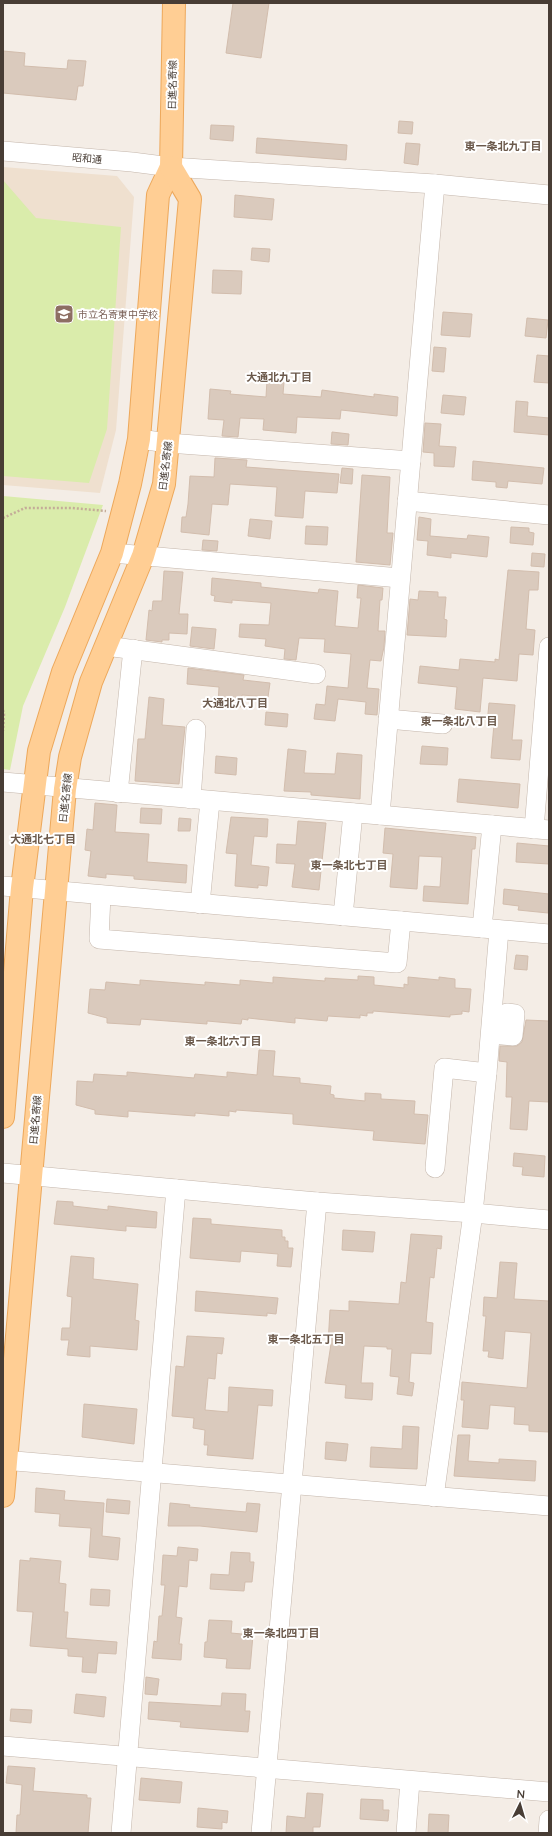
<svg xmlns="http://www.w3.org/2000/svg" width="552" height="1836" font-family="Lato,'Noto Sans JP',sans-serif">
<rect width="100%" height="100%" fill="#f4ede6"/>
<polygon fill="#efe0cf" points="3,167 117,176 134,197 116,430 100,493 3,485"/>
<g fill="#daecab">
<polygon points="3,180 36,218 121,227 107,429 89,483 3,476"/>
<polygon points="3,496 103,505 65,607 23,706 10,770 3,769"/>
</g>
<g fill="#dacabd" stroke="#d2bdad">
<polygon points="233,3 269,3 261,58 226,53"/>
<polygon points="3,51 25,53 24,66 67,69 68,60 86,61 83,86 78,86 76,100 3,93"/>
<polygon points="399,121 413,122 412,134 398,133"/>
<polygon points="211,125 234,126 233,141 210,139"/>
<polygon points="257,138 347,145 346,160 256,153"/>
<polygon points="406,143 420,144 418,165 404,163"/>
<polygon points="235,195 274,199 272,220 234,217"/>
<polygon points="252,248 270,249 269,262 251,260"/>
<polygon points="213,270 242,271 241,294 212,293"/>
<polygon points="443,312 472,314 470,337 441,335"/>
<polygon points="527,318 548,320 546,338 525,336"/>
<polygon points="434,347 446,348 444,372 432,371"/>
<polygon points="537,355 549,356 549,383 534,382"/>
<polygon points="267,380 284,382 283,394 321,397 322,390 374,397 374,394 398,397 397,416 341,410 340,419 297,417 296,433 263,430 264,419 240,418 238,437 222,436 224,420 208,419 210,389 231,391 230,394 266,397"/>
<polygon points="443,395 466,397 464,415 441,413"/>
<polygon points="516,401 528,402 527,416 549,418 549,435 514,432"/>
<polygon points="425,423 441,424 439,446 456,447 454,467 434,466 434,453 423,452"/>
<polygon points="332,432 349,434 348,445 331,444"/>
<polygon points="215,458 247,460 246,467 339,474 337,493 305,491 303,518 275,516 277,487 230,484 228,505 212,504 209,535 181,532 182,517 186,517 188,504 190,476 214,477"/>
<polygon points="473,461 544,468 542,484 508,481 507,488 496,487 496,482 472,480"/>
<polygon points="342,468 353,469 352,484 340,483"/>
<polygon points="362,475 390,477 387,533 393,533 390,565 356,562"/>
<polygon points="419,517 431,519 430,536 467,539 468,535 489,537 487,557 451,553 451,558 427,555 428,541 417,540"/>
<polygon points="250,519 272,521 270,539 248,536"/>
<polygon points="306,526 328,527 327,545 305,544"/>
<polygon points="511,527 529,528 529,532 534,533 533,545 510,543"/>
<polygon points="203,540 218,541 217,551 202,550"/>
<polygon points="532,553 545,554 544,567 531,566"/>
<polygon points="508,570 539,572 538,590 529,590 526,629 535,630 533,655 519,654 517,681 483,678 480,712 455,709 457,687 418,683 420,666 459,670 460,659 495,662 495,659 499,660"/>
<polygon points="164,571 183,572 179,614 188,614 187,634 169,633 169,640 162,640 162,642 146,640 149,610 152,611 153,601 162,601"/>
<polygon points="212,578 261,583 261,587 318,593 319,589 338,591 335,626 358,628 361,598 357,598 358,585 383,588 382,600 380,600 378,631 385,631 384,647 381,661 370,660 367,688 379,689 377,715 365,714 366,702 338,699 335,721 314,719 316,704 325,705 327,686 348,688 351,654 324,652 325,639 299,638 296,660 284,659 285,649 265,646 266,639 239,637 240,624 269,625 271,603 232,600 232,603 214,601 215,596 211,595"/>
<polygon points="419,591 438,592 438,597 446,597 444,619 447,620 446,637 407,635 410,599 418,600"/>
<polygon points="192,627 216,629 214,649 190,646"/>
<polygon points="188,668 244,675 243,680 270,683 268,697 242,695 241,707 218,705 219,687 187,684"/>
<polygon points="149,697 164,699 162,725 185,727 179,784 135,781 138,739 145,739"/>
<polygon points="489,703 515,705 512,740 522,740 520,760 491,758 494,724 487,724"/>
<polygon points="266,712 288,714 287,727 265,725"/>
<polygon points="422,746 448,748 447,765 420,764"/>
<polygon points="288,749 306,751 304,773 335,774 337,753 362,755 360,799 311,795 311,792 284,791"/>
<polygon points="216,756 237,758 236,775 215,773"/>
<polygon points="459,779 520,784 518,808 457,802"/>
<polygon points="95,803 117,805 115,832 149,834 147,862 187,865 186,883 134,879 134,876 106,874 106,878 88,876 91,851 85,850 87,829 93,830"/>
<polygon points="141,808 162,809 161,824 140,823"/>
<polygon points="231,817 268,819 267,837 254,836 251,865 269,867 267,886 258,885 258,888 235,886 237,854 226,853"/>
<polygon points="179,818 191,819 190,831 178,831"/>
<polygon points="298,821 326,823 319,890 292,887 295,864 276,863 277,844 296,845"/>
<polygon points="385,828 476,837 475,849 472,849 468,904 423,901 424,886 440,887 442,857 419,856 417,889 390,887 393,854 383,853"/>
<polygon points="517,843 549,846 549,864 516,862"/>
<polygon points="504,889 549,894 548,913 518,910 519,906 503,904"/>
<polygon points="516,955 528,956 527,970 514,969"/>
<polygon points="358,976 374,977 374,985 404,988 404,984 408,985 408,977 439,980 439,977 455,979 455,988 471,989 469,1012 462,1011 462,1014 450,1015 450,1017 373,1011 373,1013 367,1013 367,1016 360,1015 360,1018 328,1016 327,1021 295,1018 295,1023 248,1018 248,1020 242,1019 241,1024 207,1021 207,1024 141,1019 140,1025 107,1023 107,1018 88,1013 90,989 105,990 106,982 140,985 140,980 205,985 205,982 240,985 240,980 273,983 273,977 325,981 325,978 358,980"/>
<polygon points="526,1020 549,1021 549,1102 529,1101 527,1130 510,1129 512,1097 506,1097 507,1062 499,1061 500,1046 517,1046 522,1042"/>
<polygon points="259,1050 275,1051 273,1076 300,1078 300,1083 331,1086 330,1094 334,1095 334,1098 365,1101 365,1093 381,1094 381,1099 415,1101 414,1114 428,1115 425,1144 373,1140 374,1131 293,1124 293,1114 236,1110 236,1112 229,1111 229,1116 195,1113 195,1116 128,1111 128,1117 95,1114 95,1110 76,1105 77,1081 93,1082 94,1074 127,1076 127,1072 194,1078 195,1074 227,1077 227,1072 257,1075"/>
<polygon points="514,1153 545,1156 544,1177 522,1175 523,1167 513,1166"/>
<polygon points="57,1201 73,1202 73,1206 108,1210 108,1206 157,1212 156,1228 126,1226 126,1231 54,1224"/>
<polygon points="193,1218 211,1219 211,1224 282,1230 282,1237 285,1237 285,1241 288,1241 288,1248 293,1248 291,1267 277,1266 278,1254 241,1251 240,1262 190,1258"/>
<polygon points="343,1230 375,1232 373,1252 342,1250"/>
<polygon points="411,1234 442,1236 441,1249 437,1248 434,1278 430,1277 426,1322 433,1323 431,1354 411,1353 409,1382 414,1383 412,1396 397,1394 399,1377 390,1376 392,1349 387,1349 387,1347 364,1346 361,1383 373,1383 372,1400 345,1398 346,1385 325,1383 331,1344 328,1344 330,1310 349,1311 349,1301 399,1304 401,1282 406,1283"/>
<polygon points="71,1256 94,1258 93,1279 138,1284 135,1320 139,1321 137,1350 90,1346 90,1357 67,1355 69,1340 61,1340 62,1328 70,1328 72,1297 67,1296"/>
<polygon points="500,1262 517,1263 514,1299 549,1301 549,1432 529,1431 529,1425 514,1424 515,1407 490,1405 488,1429 462,1427 464,1400 461,1400 462,1382 527,1388 531,1333 505,1331 503,1359 488,1357 489,1351 483,1351 486,1316 483,1316 484,1297 497,1298"/>
<polygon points="196,1291 278,1298 276,1314 267,1313 267,1316 195,1311"/>
<polygon points="187,1336 224,1338 222,1354 217,1353 215,1379 208,1378 205,1410 228,1412 229,1387 273,1390 272,1406 258,1405 253,1459 207,1455 208,1445 204,1445 205,1430 193,1428 194,1418 172,1416 176,1366 184,1367"/>
<polygon points="84,1404 137,1409 134,1444 82,1437"/>
<polygon points="403,1426 419,1427 417,1469 370,1467 371,1447 402,1449"/>
<polygon points="458,1435 470,1435 468,1461 499,1463 499,1459 536,1461 535,1481 454,1476"/>
<polygon points="326,1442 348,1444 346,1461 325,1459"/>
<polygon points="36,1488 65,1491 64,1500 104,1503 102,1536 120,1538 118,1560 89,1557 91,1528 59,1526 60,1514 35,1512"/>
<polygon points="107,1499 130,1501 129,1514 106,1512"/>
<polygon points="170,1503 190,1505 189,1507 246,1512 247,1503 260,1504 257,1532 200,1526 168,1526"/>
<polygon points="178,1547 198,1549 197,1561 189,1560 187,1587 179,1586 176,1617 182,1618 179,1644 182,1644 181,1660 152,1658 154,1641 157,1642 159,1616 162,1616 165,1585 161,1585 163,1555 177,1556"/>
<polygon points="231,1552 250,1553 250,1562 254,1562 252,1582 245,1582 244,1591 210,1589 211,1574 229,1575"/>
<polygon points="30,1558 61,1561 59,1583 66,1584 64,1612 68,1612 66,1638 117,1642 116,1654 98,1653 96,1673 82,1672 83,1657 68,1656 68,1649 30,1646 33,1612 17,1611 20,1560 30,1561"/>
<polygon points="91,1589 110,1590 109,1606 90,1605"/>
<polygon points="209,1620 232,1621 231,1633 253,1635 250,1669 226,1668 227,1659 204,1657 205,1642 207,1642"/>
<polygon points="146,1677 159,1679 157,1695 145,1694"/>
<polygon points="222,1693 246,1694 245,1711 250,1711 248,1732 180,1727 181,1722 148,1719 149,1702 221,1706"/>
<polygon points="76,1694 106,1697 104,1717 74,1713"/>
<polygon points="11,1709 32,1710 31,1723 10,1721"/>
<polygon points="8,1766 35,1768 33,1791 87,1795 87,1798 91,1798 88,1833 16,1833 17,1815 20,1815 22,1785 6,1783"/>
<polygon points="141,1778 182,1782 180,1803 139,1800"/>
<polygon points="307,1793 323,1794 320,1827 313,1827 313,1833 286,1833 287,1816 305,1818"/>
<polygon points="361,1799 383,1800 383,1810 389,1810 388,1821 360,1819"/>
<polygon points="198,1808 228,1811 227,1823 222,1822 222,1829 197,1827"/>
<polygon points="429,1814 449,1815 448,1833 428,1833"/>
</g>
<g fill="none" stroke-linecap="round" stroke-linejoin="round">
<g stroke="#c4b6ab" stroke-width="20">
<g id="minor">
<polyline points="3,151 132,162 171,167 435,184 549,195"/>
<polyline points="139,439 168,443 411,461"/>
<polyline points="407,501 549,515"/>
<polyline points="112,553 400,578"/>
<polyline points="106,646 316,674"/>
<polyline points="388,719 443,724"/>
<polyline points="3,782 549,830"/>
<polyline points="118,793 133,649"/>
<polyline points="191,799 196,729"/>
<polyline points="380,815 435,184"/>
<polyline points="534,829 549,647"/>
<polyline points="3,886 549,934"/>
<polyline points="101,895 99,939 397,963 401,921"/>
<polyline points="200,904 210,801"/>
<polyline points="343,916 353,813"/>
<polyline points="482,928 492,825"/>
<polyline points="491,1034 513,1036 515,1014 507,1013 506,1021 492,1020"/>
<polyline points="435,1168 444,1068 487,1073"/>
<polyline points="3,1173 317,1202 473,1213 549,1220"/>
<polyline points="3,1460 549,1506"/>
<polyline points="434,1497 473,1213 487,1073 499,930"/>
<polyline points="3,1746 549,1792"/>
<polyline points="121,1833 176,1189"/>
<polyline points="261,1833 317,1202"/>
<polyline points="406,1833 410,1781"/>
<polyline points="548,1833 549,1820"/>
</g>
</g>
<g stroke="#eda85b" stroke-width="24">
<g id="major">
<polyline points="3,1117 22,888 39,751 63,672 112,553 130,484 139,439 158,195 171,167 174,3"/>
<polyline points="3,1496 65,789 70,757 91,682 143,556 164,484 190,199 171,167"/>
</g>
</g>
<g stroke="#c4ac98" stroke-width="2.5" stroke-dasharray="2 2" stroke-linecap="butt">
<polyline points="3,518 25,508 72,508 106,511"/>
<polyline points="3,710 4,714 3,731"/>
</g>
<use href="#minor" stroke="#fff" stroke-width="19"/>
<use href="#major" stroke="#ffce94" stroke-width="22"/>
</g>
<defs>
<g id="school-square" transform="scale(1)"><rect x="-9" y="-9" width="18" height="18" rx="4" fill="#8d6e63" stroke="#fff"/><path d="M0-5L7-2L0 1L-7-2ZM-4 1L0 2.5L4 1V4Q0 6-4 4Z" fill="#fff"/></g>
</defs>
<g fill-rule="evenodd">
<use href="#school-square" x="64" y="314"/>
</g>
<g text-anchor="middle" stroke-width="4" stroke-linejoin="round" paint-order="stroke">
<g font-size="10" fill="#483d35" stroke="#fff">
<text transform="translate(172 85) rotate(-89)" y="4">日進名寄線</text>
<text transform="translate(87 158) rotate(5)" y="4">昭和通</text>
<text transform="translate(165 466) rotate(-83)" y="4">日進名寄線</text>
<text transform="translate(65 798) rotate(-84)" y="4">日進名寄線</text>
<text transform="translate(35 1120) rotate(-85)" y="4">日進名寄線</text>
</g>
<g font-size="10" fill="#785e54" stroke="#fff" text-anchor="start">
<text x="78" y="318">市立名寄東中学校</text>
</g>
<g font-size="11" font-weight="bold" fill="#6b594b" stroke="#fff">
<text x="503" y="150">東一条北九丁目</text>
<text x="279" y="381">大通北九丁目</text>
<text x="235" y="707">大通北八丁目</text>
<text x="459" y="725">東一条北八丁目</text>
<text x="43" y="843">大通北七丁目</text>
<text x="349" y="869">東一条北七丁目</text>
<text x="223" y="1045">東一条北六丁目</text>
<text x="306" y="1343">東一条北五丁目</text>
<text x="281" y="1637">東一条北四丁目</text>
</g>
</g>
<rect width="552" height="1836" fill="none" stroke="#483d35" stroke-width="8"/>
<g transform="translate(520 1804) rotate(5)" stroke="#ffffff" stroke-width="3" paint-order="stroke">
<path d="M0-3L7 15L0 10L-7 15Z" fill="#483d35"/>
<text y="-6" font-size="11" font-weight="bold" text-anchor="middle" fill="#483d35">N</text>
</g>
</svg>
